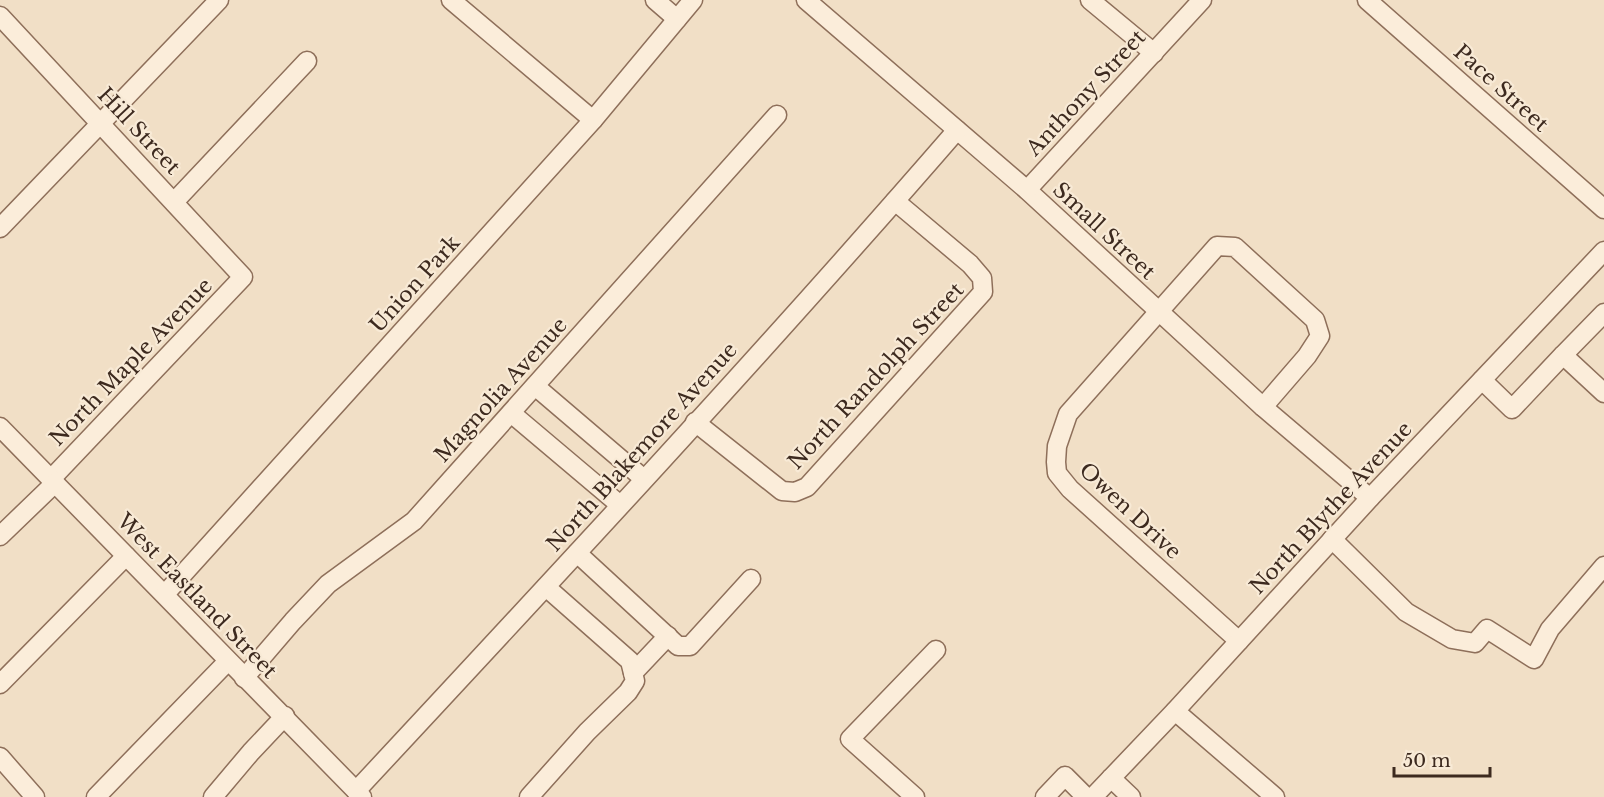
<svg xmlns="http://www.w3.org/2000/svg" width="1604" height="797" font-family="'Libre Baskerville',serif">
<rect width="100%" height="100%" fill="#f1dfc6"/>
<g fill="none" stroke-linecap="round" stroke-linejoin="round">
<g stroke="#8e6f5a" stroke-width="21">
<g id="minor">
<polyline points="451,0 593,120"/>
<polyline points="655,0 677,19"/>
<polyline points="806,0 1027,190 1263,407 1370,498"/>
<polyline points="1090,0 1154,53"/>
<polyline points="1367,0 1604,209"/>
<polyline points="0,16 243,277 51,479"/>
<polyline points="1027,190 1202,0"/>
<polyline points="174,202 307,61"/>
<polyline points="0,228 219,0"/>
<polyline points="1604,313 1563,355 1604,393"/>
<polyline points="1482,380 1512,409 1563,355"/>
<polyline points="535,386 644,479"/>
<polyline points="511,413 620,505"/>
<polyline points="695,422 782,491 795,492 807,487 983,292 982,278 970,264 895,201"/>
<polyline points="0,427 362,797"/>
<polyline points="0,536 55,483"/>
<polyline points="1332,539 1406,612 1452,639 1475,643 1487,629 1534,659 1550,629 1604,566"/>
<polyline points="577,553 678,646 690,646 751,579"/>
<polyline points="165,594 593,120 693,0"/>
<polyline points="1239,641 1070,489 1057,473 1056,462 1057,446 1068,414 1217,246 1235,247 1315,320 1320,336 1307,356 1263,407"/>
<polyline points="633,673 668,636"/>
<polyline points="244,678 293,621 328,584 414,521 777,115"/>
<polyline points="0,684 126,556"/>
<polyline points="1175,711 1275,797"/>
<polyline points="0,757 35,797"/>
<polyline points="1111,778 1131,797"/>
<path d="M356 791C559 573 762 355 957 130"/>
<polyline points="96,797 228,661"/>
<polyline points="213,797 251,752 285,716"/>
<polyline points="529,797 587,732 628,692 635,681 630,661 546,587"/>
<polyline points="915,797 850,739 936,650"/>
<polyline points="1045,797 1065,776 1086,797"/>
<polyline points="1093,797 1175,711 1370,498 1604,251"/>
</g>
</g>
<use href="#minor" stroke="#fbedda" stroke-width="18"/>
</g>
<g text-anchor="middle" stroke-width="4.5" stroke-linejoin="round" paint-order="stroke">
<g font-size="21" fill="#3d2a1f" stroke="#f8ead6">
<text transform="translate(1501 88) rotate(42)" y="7">Pace Street</text>
<text transform="translate(1086 93) rotate(-47)" y="7">Anthony Street</text>
<text transform="translate(139 131) rotate(47)" y="7">Hill Street</text>
<text transform="translate(1104 231) rotate(43)" y="7">Small Street</text>
<text transform="translate(415 284) rotate(-48)" y="7">Union Park</text>
<text transform="translate(131 362) rotate(-46)" y="7">North Maple Avenue</text>
<text transform="translate(876 376) rotate(-47)" y="7">North Randolph Street</text>
<text transform="translate(501 390) rotate(-48)" y="7">Magnolia Avenue</text>
<text transform="translate(642 447) rotate(-48)" y="7">North Blakemore Avenue</text>
<text transform="translate(1331 508) rotate(-47)" y="7">North Blythe Avenue</text>
<text transform="translate(1130 511) rotate(43)" y="7">Owen Drive</text>
<text transform="translate(197 596) rotate(46)" y="7">West Eastland Street</text>
</g>
</g>
<path d="M1394 767v9h96v-9" fill="none" stroke="#3d2a1f" stroke-width="3"/>
<text x="1403" y="767" font-size="18" fill="#3d2a1f" stroke="#f8ead6" stroke-width="4.5" paint-order="stroke">50 m</text>
</svg>
